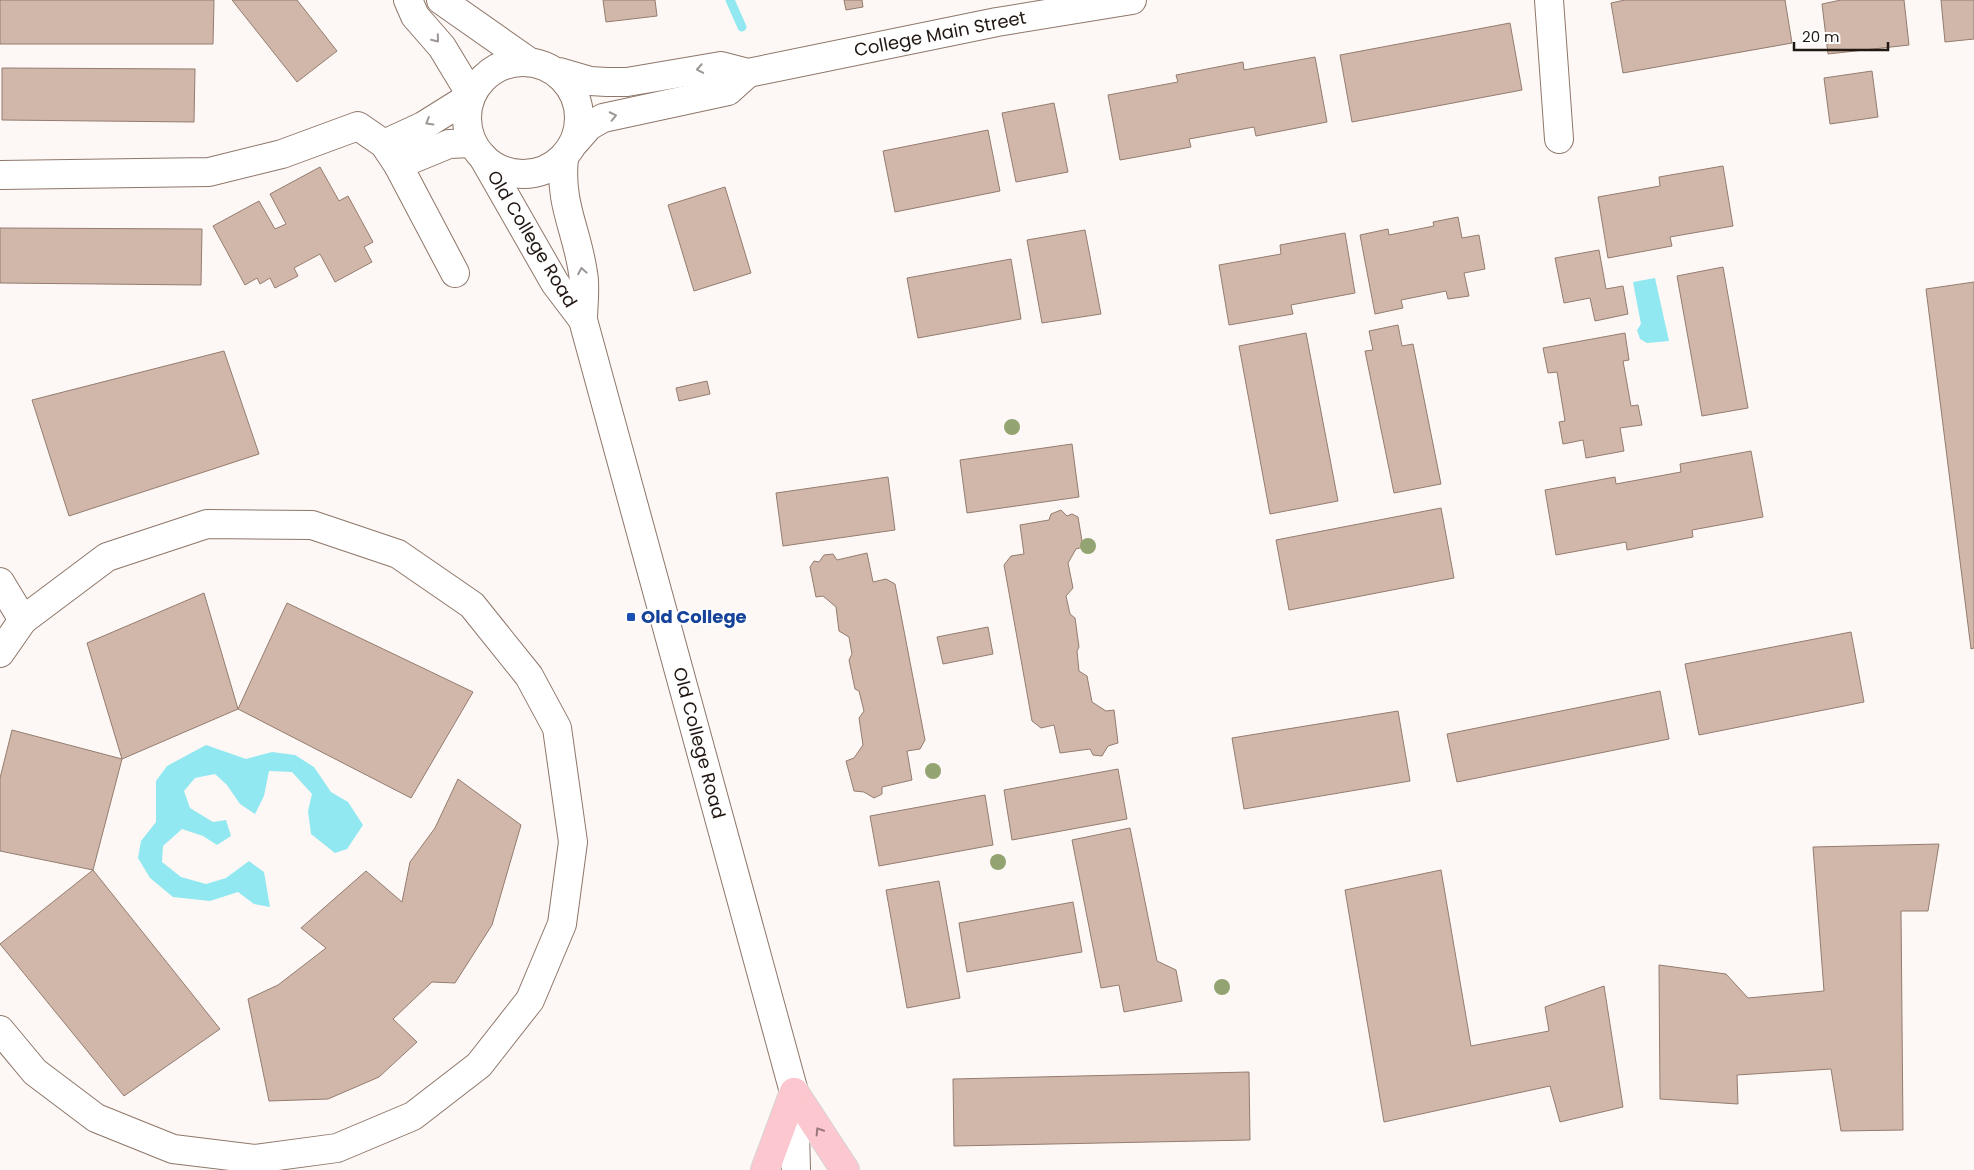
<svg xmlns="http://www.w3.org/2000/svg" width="1974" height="1170" font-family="Poppins,sans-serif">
<rect width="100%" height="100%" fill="#fdf8f5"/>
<g fill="#91e8f0">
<polygon points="1655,278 1669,341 1647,343 1640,339 1637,330 1641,324 1633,282"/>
<polygon points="206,745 246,759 272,752 295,755 314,767 331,792 348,802 363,825 347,849 335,853 311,834 308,811 312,794 292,772 269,771 264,796 255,814 240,804 227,785 215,774 195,778 184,791 190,808 213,822 226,820 231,836 217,845 203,836 182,829 163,846 162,862 181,877 206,884 226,878 249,861 264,872 270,907 254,904 238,892 210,901 173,897 150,878 138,858 141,841 156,822 156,781 167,766"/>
</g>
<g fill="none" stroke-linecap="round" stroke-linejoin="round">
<polyline stroke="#91e8f0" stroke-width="9" points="730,0 742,27"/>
</g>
<g fill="#d1b7a9" stroke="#947c6f">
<polygon points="0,0 214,0 213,44 0,44"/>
<polygon points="232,0 297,0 337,51 297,82"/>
<polygon points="603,0 655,0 657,16 606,22"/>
<polygon points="844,0 862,0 863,7 846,10"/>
<polygon points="1625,0 1785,0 1792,43 1623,73 1611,3"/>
<polygon points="1841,0 1904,0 1909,45 1828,54 1822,4"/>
<polygon points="1941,0 1974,0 1974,39 1945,42"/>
<polygon points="1510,23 1522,90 1352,122 1340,55"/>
<polygon points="1315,57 1327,122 1256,136 1254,127 1189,139 1191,147 1120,160 1108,95 1178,82 1176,75 1243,62 1244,70"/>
<polygon points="2,68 195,69 194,122 2,120"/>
<polygon points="1872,71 1878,117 1830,124 1824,78"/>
<polygon points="1054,103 1068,172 1016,182 1002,113"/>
<polygon points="988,130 1000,191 895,212 883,151"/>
<polygon points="1723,166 1733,226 1670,237 1672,246 1608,258 1598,197 1660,186 1659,177"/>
<polygon points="320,167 339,201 348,196 373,242 364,247 372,262 335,282 320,254 294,268 298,276 275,288 270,278 260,284 257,278 245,285 213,226 259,201 275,229 286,224 270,194"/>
<polygon points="725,187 751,273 694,291 668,205"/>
<polygon points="1458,217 1462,238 1479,235 1485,269 1464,273 1469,296 1448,299 1446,291 1401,300 1403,308 1375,314 1360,235 1388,229 1389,235 1434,226 1433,222"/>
<polygon points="0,228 202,229 201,285 0,283"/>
<polygon points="1085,230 1101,314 1042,323 1027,240"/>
<polygon points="1345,233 1355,293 1291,305 1293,314 1229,325 1219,265 1281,254 1280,245"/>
<polygon points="1599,250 1606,289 1623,286 1628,314 1595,321 1590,298 1564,303 1555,258"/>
<polygon points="1011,259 1021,319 918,338 907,278"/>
<polygon points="1723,267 1748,408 1702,416 1677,276"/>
<polygon points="1974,282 1974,648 1971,649 1926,289"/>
<polygon points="1398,325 1402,346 1413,344 1441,484 1394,493 1365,351 1373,350 1369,331"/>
<polygon points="1306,333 1338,501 1270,514 1239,346"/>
<polygon points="1625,333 1629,360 1623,361 1631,406 1638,405 1642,425 1620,428 1624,451 1586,458 1583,440 1563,444 1559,422 1565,421 1557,372 1548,373 1543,348"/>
<polygon points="224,351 259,454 69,516 32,400"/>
<polygon points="707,381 710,394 679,401 676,388"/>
<polygon points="1072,444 1079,497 967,513 960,460"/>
<polygon points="1751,451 1763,517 1692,530 1693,537 1627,550 1626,542 1556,555 1545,490 1615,477 1616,484 1681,472 1680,464"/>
<polygon points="888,477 895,530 783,546 776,493"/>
<polygon points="1441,508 1454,578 1289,610 1276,540"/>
<polygon points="1061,510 1067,516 1072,514 1078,517 1083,547 1076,549 1068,563 1073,588 1066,596 1070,614 1075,618 1079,647 1077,651 1079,671 1087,676 1092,702 1106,711 1114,710 1118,743 1108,746 1102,756 1093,755 1090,749 1060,753 1054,725 1041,728 1032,721 1004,565 1011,556 1024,554 1020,525 1049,520 1051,514"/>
<polygon points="867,553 873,582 886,579 895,584 925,740 920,749 907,751 912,780 882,787 882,794 874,798 864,792 854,791 846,761 854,758 863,745 859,718 864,711 859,691 855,689 849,660 852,654 849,637 839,631 836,607 823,596 816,597 810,567 814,561 819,562 824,555 833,554 837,560"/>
<polygon points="204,593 238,709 122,759 87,643"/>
<polygon points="287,603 473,692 411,798 238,709"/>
<polygon points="988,627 993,654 943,664 937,637"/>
<polygon points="1851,632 1864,702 1699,735 1685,664"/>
<polygon points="1660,691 1669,739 1457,782 1447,734"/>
<polygon points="1398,711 1410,781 1244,809 1232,738"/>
<polygon points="12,730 122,759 93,870 0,851 0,778"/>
<polygon points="1118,769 1127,819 1012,840 1004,790"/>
<polygon points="458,779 521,825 492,925 455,983 432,982 393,1019 417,1042 379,1077 328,1099 269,1101 248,999 278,985 326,948 301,928 366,871 402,902 410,862 435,828"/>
<polygon points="985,795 993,845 879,866 870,816"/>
<polygon points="1130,828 1157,961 1176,970 1182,1001 1124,1012 1119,985 1101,988 1072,840"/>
<polygon points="1939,844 1928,911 1901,911 1903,1130 1841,1131 1831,1069 1737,1075 1738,1104 1660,1099 1659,965 1726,974 1748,998 1824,991 1813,847"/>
<polygon points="93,870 220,1029 124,1096 0,944"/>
<polygon points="1441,870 1471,1046 1549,1031 1545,1007 1604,986 1623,1107 1560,1122 1550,1086 1384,1122 1345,890"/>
<polygon points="939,881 960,998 907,1008 886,890"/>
<polygon points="1073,902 1082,952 967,972 959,923"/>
<polygon points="1249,1072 1250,1140 954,1146 953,1079"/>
</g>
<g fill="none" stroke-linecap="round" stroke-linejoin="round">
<g stroke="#8e7669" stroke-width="30">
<g id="minor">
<polyline points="408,0 415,16 442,47 471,95"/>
<polyline points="441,0 528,61"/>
<polyline points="1549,0 1559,139"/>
<circle cx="523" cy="118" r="56"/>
<polyline points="559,72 590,81 607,82 627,82 721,66 748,73 997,22 1132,0"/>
<polyline points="574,143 589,126 603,118 728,91 748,73"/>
<polyline points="384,144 423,126 471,96"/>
<polyline points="483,157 555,283 583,320"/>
<path d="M564 158C559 204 577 230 583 273 586 287 583 305 583 320L794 1092 796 1170"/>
<polyline points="398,165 449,144 472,143"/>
<polyline points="0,175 209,172 282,154 358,126 384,144 398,165 455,273"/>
<polyline points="0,582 23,620"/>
<polyline points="0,653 23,620 107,557 207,524 312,525 398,554 472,605 529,676 557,728 573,842 562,924 530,1000 479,1065 413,1116 337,1148 255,1159 173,1149 96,1118 35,1072 0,1030"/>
</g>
</g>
<g stroke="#d7d5d5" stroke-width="30">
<g id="major">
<polyline points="794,1092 845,1170"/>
<polyline points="765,1170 794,1092"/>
</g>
</g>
<use href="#minor" stroke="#fff" stroke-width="28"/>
<use href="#major" stroke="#fcc7ce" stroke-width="28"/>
</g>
<g fill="#93a372">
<circle cx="1012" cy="427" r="8"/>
<circle cx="1088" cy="546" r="8"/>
<circle cx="933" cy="771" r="8"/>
<circle cx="998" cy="862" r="8"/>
<circle cx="1222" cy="987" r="8"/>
</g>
<defs><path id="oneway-chevron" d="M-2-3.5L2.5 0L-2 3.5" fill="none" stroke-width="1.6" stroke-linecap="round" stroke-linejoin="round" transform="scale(1.25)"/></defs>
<g stroke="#9c9795">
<use href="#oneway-chevron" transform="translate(436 39) rotate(51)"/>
<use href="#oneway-chevron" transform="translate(700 69) rotate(170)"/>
<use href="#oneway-chevron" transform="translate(613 116) rotate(-12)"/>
<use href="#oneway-chevron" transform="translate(429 122) rotate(149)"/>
<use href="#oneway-chevron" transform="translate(582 271) rotate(-100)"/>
</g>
<use stroke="#9a787a" href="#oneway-chevron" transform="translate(819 1131) rotate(-122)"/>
<rect fill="#1a4fb4" stroke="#fff" stroke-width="2" x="626" y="612" width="10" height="10" rx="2.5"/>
<g text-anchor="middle" stroke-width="4" stroke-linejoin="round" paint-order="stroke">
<g font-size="18" fill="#221813" stroke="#fff">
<text transform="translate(940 34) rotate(-11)" y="6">College Main Street</text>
<text transform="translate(532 239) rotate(59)" y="6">Old College Road</text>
<text transform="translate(699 743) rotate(75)" y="6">Old College Road</text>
</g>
<g font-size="18" font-weight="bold" fill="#164399" stroke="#fff" text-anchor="start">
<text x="641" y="623">Old College</text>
</g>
</g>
<path d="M1794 42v8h94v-8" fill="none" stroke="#221813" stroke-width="2.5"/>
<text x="1802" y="42" font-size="15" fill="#221813" stroke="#ffffff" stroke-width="4" paint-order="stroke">20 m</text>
</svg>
